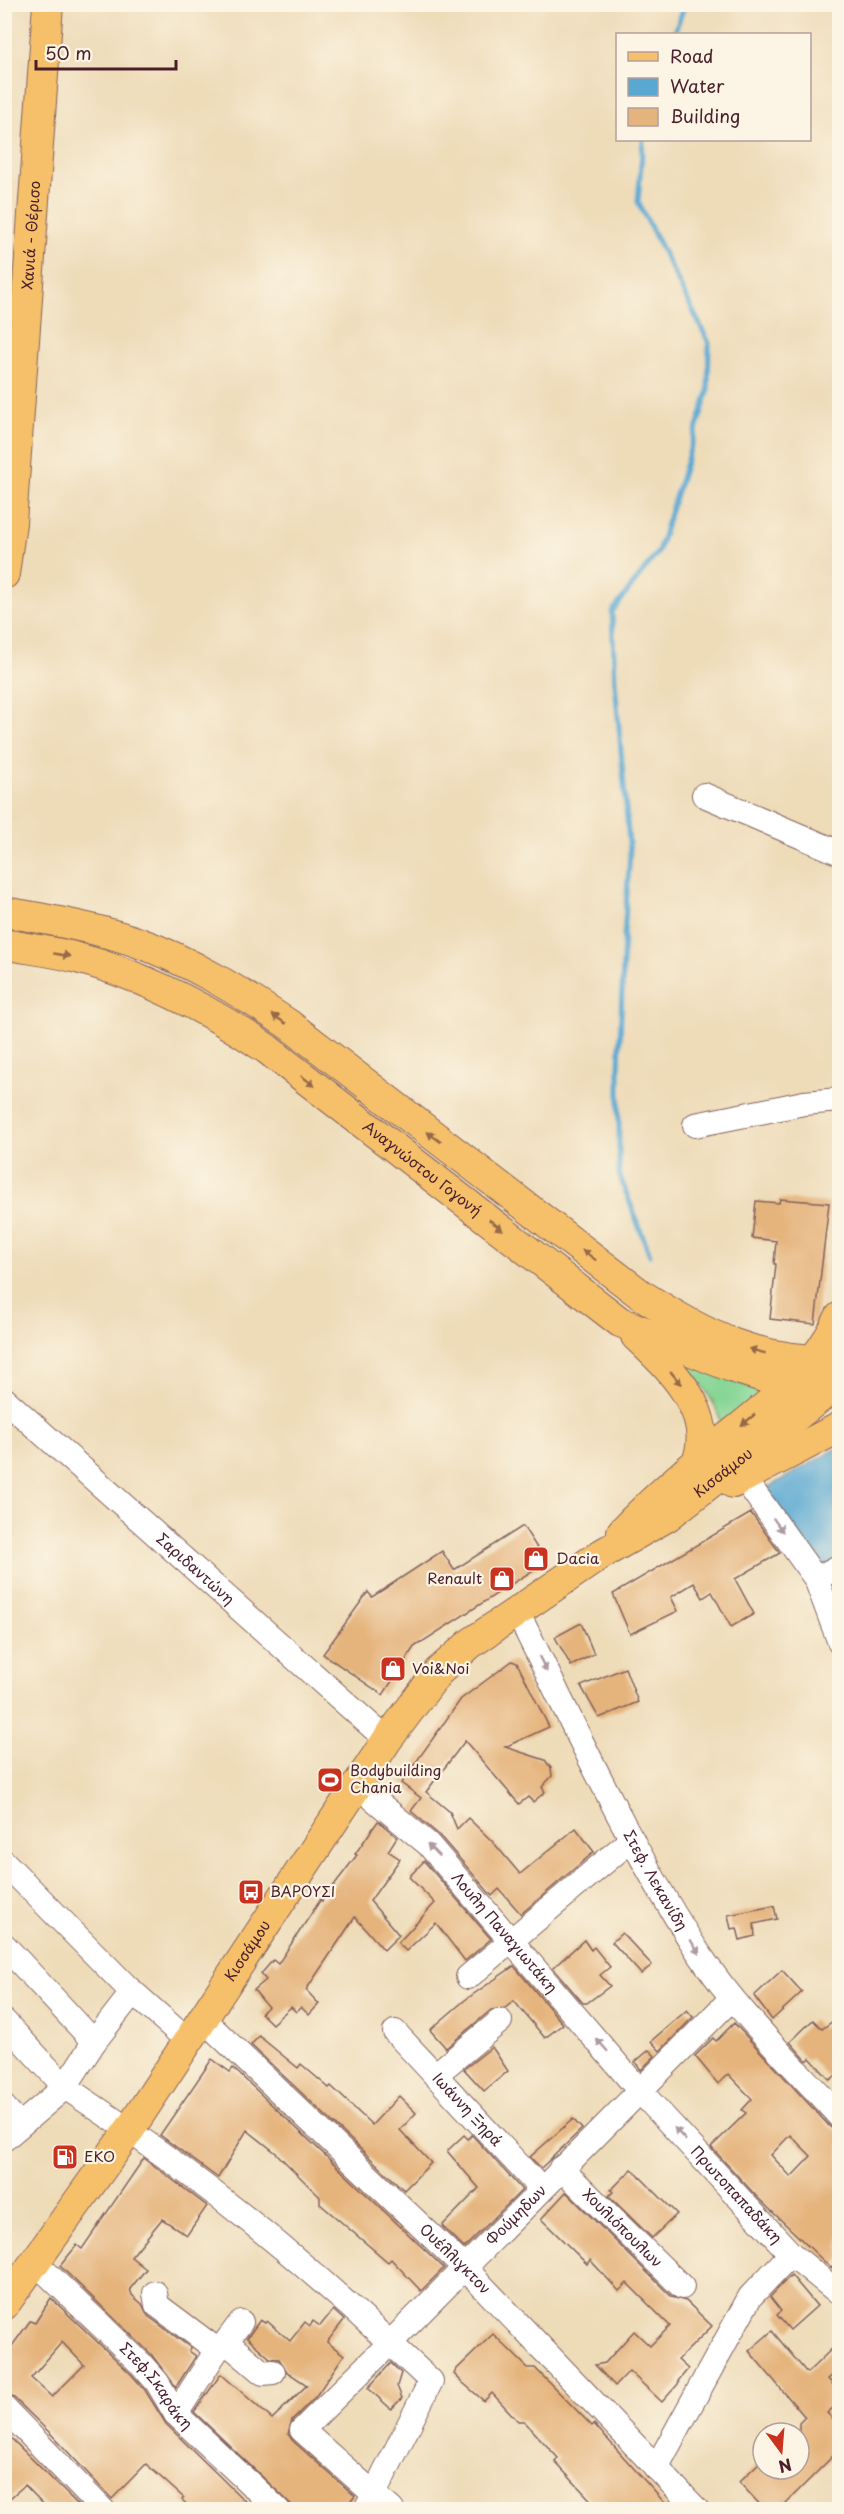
<svg xmlns="http://www.w3.org/2000/svg" width="844" height="2514" font-family="'Playpen Sans',sans-serif">
<rect width="100%" height="100%" fill="#fcf5e5"/>
<filter id="ink" filterUnits="userSpaceOnUse"><feTurbulence type="fractalNoise" baseFrequency=".0167" numOctaves="2"/><feDisplacementMap in="SourceGraphic" scale="12" xChannelSelector="R" yChannelSelector="G"/><feConvolveMatrix kernelMatrix="1 2 1 2 8 2 1 2 1" color-interpolation-filters="sRGB"/></filter>
<filter id="wash" filterUnits="userSpaceOnUse"><feTurbulence type="fractalNoise" baseFrequency=".008" numOctaves="4" result="noise"/><feDisplacementMap in="SourceGraphic" scale="24" xChannelSelector="R" yChannelSelector="G"/><feGaussianBlur stdDeviation="1.35" result="paint"/><feColorMatrix in="noise" values="0 0 0 0 0 0 0 0 0 0 0 0 0 0 0 0 0 1.4 0 .05"/><feComposite in="paint" operator="in"/></filter>
<g filter="url(#wash)">
<rect width="100%" height="100%" fill="#eedcb9"/>
<path fill="#87d695" stroke="#687a60" stroke-width="1.5" d="M686 1361 764 1393 723 1429C716 1401 703 1384 684 1364Z"/>
<path fill="#58a8d2" stroke="#51647e" stroke-width="1.5" d="M839 1447V1609C822 1561 796 1529 765 1489Z"/>
<g fill="none" stroke-linecap="round" stroke-linejoin="round">
<g stroke="#58a8d2" stroke-width="5">
<polyline points="674,34 685,4"/>
<polyline points="643,140 638,202 709,343 708,392 658,552 612,612 615,682 630,854 624,934 619,1068 619,1174 650,1255"/>
</g>
</g>
<g id="blocks">
<g fill="#e5b37c" fill-rule="evenodd">
<polygon points="780,1199 829,1203 815,1324 770,1319 776,1264 774,1264 776,1241 752,1238 756,1201 779,1203"/>
<polygon points="751,1513 780,1553 735,1579 754,1614 731,1627 712,1592 703,1598 694,1583 671,1597 678,1611 630,1634 613,1594"/>
<polygon points="523,1526 546,1562 414,1647 383,1695 323,1654 368,1592 372,1597 442,1551 454,1570"/>
<polygon points="581,1623 594,1654 571,1666 555,1637"/>
<polygon points="512,1661 517,1663 549,1727 505,1747 545,1760 551,1768 552,1776 542,1787 545,1792 533,1802 528,1797 519,1804 465,1741 426,1792 450,1812 457,1829 468,1818 493,1842 520,1874 576,1828 594,1852 521,1914 499,1889 492,1896 439,1835 411,1811 421,1798 401,1783 461,1699"/>
<polygon points="625,1668 638,1702 599,1718 581,1686"/>
<polygon points="378,1821 397,1837 388,1851 400,1859 370,1901 399,1935 384,1950 355,1917 306,1990 319,2004 309,2015 301,2007 296,2012 291,2007 272,2024 261,2013 268,2007 254,1990 266,1980 261,1974 273,1960 278,1964 321,1899 322,1901 357,1855 355,1854"/>
<polygon points="424,1861 491,1939 465,1961 436,1923 406,1951 398,1943 435,1903 409,1877"/>
<polygon points="774,1906 777,1919 754,1924 755,1936 740,1940 737,1928 731,1929 728,1915"/>
<polygon points="622,1933 652,1965 641,1974 612,1942"/>
<polygon points="584,1940 591,1950 594,1947 610,1967 600,1975 610,1986 587,2003 583,2003 553,1968"/>
<polygon points="514,1966 563,2024 545,2038 514,2001 505,2008 491,2010 446,2048 430,2030 465,2000"/>
<polygon points="782,1970 802,1992 772,2020 754,1996"/>
<polygon points="687,2010 693,2017 660,2051 651,2041"/>
<polygon points="840,2016 840,2072 830,2080 810,2058 807,2061 790,2042 813,2020 822,2029"/>
<path d="M734 2023 830 2127 840 2133V2260L831 2268 758 2198 711 2147 746 2113 742 2110 752 2099 728 2074 718 2084 695 2056 713 2038 716 2041ZM790 2135 811 2156 791 2177 771 2155Z"/>
<polygon points="259,2036 298,2068 301,2064 329,2088 331,2086 372,2125 399,2096 416,2113 400,2130 431,2163 404,2190 251,2045"/>
<polygon points="492,2047 508,2071 484,2091 464,2069"/>
<polygon points="649,2050 655,2056 641,2070 635,2062"/>
<polygon points="212,2059 230,2072 233,2068 444,2268 421,2291 391,2259 388,2262 320,2204 320,2197 276,2153 247,2130 218,2178 160,2135"/>
<polygon points="573,2119 582,2129 541,2168 530,2157"/>
<polygon points="464,2135 468,2139 472,2135 522,2190 464,2248 442,2226 479,2188 447,2151"/>
<polygon points="144,2158 207,2206 187,2235 162,2219 131,2257 146,2269 130,2289 132,2295 142,2304 148,2316 191,2348 189,2351 196,2356 176,2387 151,2354 60,2266 77,2245 82,2249"/>
<polygon points="632,2169 677,2214 652,2238 609,2196 613,2192 611,2190"/>
<polygon points="566,2192 672,2297 686,2301 712,2326 678,2360 688,2369 678,2381 679,2383 662,2402 629,2371 615,2386 595,2365 605,2363 634,2331 650,2346 670,2326 627,2283 619,2291 590,2260 587,2264 541,2219"/>
<polygon points="791,2275 817,2306 790,2330 777,2315 781,2311 770,2297"/>
<path d="M51 2298 131 2374 145 2390 166 2424 254 2510H193L182 2500 184 2498 146 2464 112 2499 51 2434 14 2398 4 2394V2357L30 2321 35 2323ZM62 2342 84 2365 52 2397 31 2378Z"/>
<polygon points="333,2310 344,2320 327,2342 344,2355 316,2396 292,2420 288,2434 293,2441 355,2496 344,2510 296,2509 194,2412 221,2374 272,2419 307,2385 287,2372 279,2359 270,2358 247,2338 260,2320 265,2323 267,2321 290,2341 305,2322 310,2326 313,2321 320,2326"/>
<polygon points="772,2331 807,2373 840,2341 840,2369 828,2379 840,2392 840,2402 827,2413 840,2426 840,2449 779,2510 765,2510 739,2482 763,2459 763,2469 799,2469 799,2423 805,2417 749,2351"/>
<polygon points="493,2334 528,2368 535,2368 592,2426 594,2424 671,2510 600,2510 555,2462 558,2458 524,2421 518,2421 492,2393 484,2401 463,2383 454,2374 456,2370"/>
<polygon points="391,2363 401,2373 397,2386 402,2398 391,2409 368,2388"/>
<polygon points="4,2429 5,2432 83,2510 49,2510 25,2485 4,2503"/>
</g>
</g>
</g>
<g filter="url(#ink)">
<use href="#blocks" fill-opacity="0" stroke="#83615d" stroke-width="1.5"/>
<g fill="none" stroke-linecap="round" stroke-linejoin="round">
<g stroke="#83615d" stroke-width="26">
<g id="minor">
<polyline points="704,795 840,853"/>
<polyline points="695,1125 804,1103 840,1100"/>
<path id="s1" d="M4 1399 387 1740"/>
<polyline points="744,1478 816,1579 840,1643"/>
<polyline points="816,1579 840,1566"/>
<path id="s2" d="M517 1612C575 1726 628 1845 698 1952 738 2012 791 2063 840 2117"/>
<path id="s3" d="M358 1786 428 1844 639 2090 791 2254 840 2294"/>
<polyline points="4,1862 126,1986 188,2041"/>
<polyline points="4,1945 94,2042"/>
<polyline points="468,1977 632,1839"/>
<path id="s4" d="M203 2019 463 2266 697 2510"/>
<polyline points="4,2021 65,2087 94,2042 133,1992"/>
<path id="s5" d="M395 2032 541 2189"/>
<polyline points="435,2075 500,2021"/>
<polyline points="4,2107 19,2126"/>
<path d="M4 2139 65 2087C181 2163 289 2248 390 2343L302 2430 392 2510"/>
<path id="s6" d="M561 2168 682 2287"/>
<path id="s7" d="M35 2262 141 2364 157 2382 176 2414 278 2510"/>
<polyline points="155,2293 157,2305 217,2350"/>
<polyline points="223,2346 241,2322"/>
<polyline points="4,2408 103,2510"/>
<polyline points="176,2414 217,2350 223,2346 231,2346 263,2373 273,2372"/>
<polyline points="656,2468 750,2297 791,2254"/>
<path id="s8" d="M366 2510 431 2381 390 2343 732 1998"/>
</g>
</g>
<g stroke="#83615d" stroke-width="32">
<g id="major">
<path id="s9" d="M4 574 11 523 48 4"/>
<path d="M4 912C48 919 92 927 134 941 189 960 240 992 288 1024L640 1294C710 1338 755 1361 840 1361"/>
<path id="s10" d="M4 944C28 949 54 951 77 958 146 976 208 1009 267 1049L620 1322 734 1368 763 1377 840 1390"/>
<path d="M636 1336C669 1367 717 1413 697 1462"/>
<polyline points="733,1483 840,1427"/>
<path d="M622 1532C655 1497 691 1467 728 1437 773 1400 815 1371 840 1317"/>
<path id="s11" d="M4 2305 130 2129 387 1740 438 1672 471 1643 600 1555 668 1516 840 1382"/>
</g>
</g>
<use href="#minor" stroke="#fff" stroke-width="24"/>
<use href="#major" stroke="#f6c06b" stroke-width="30"/>
</g>
<defs><path id="oneway-solid" d="M-6-.8H1V-3.2L6.5 0L1 3.2V.8H-6Z" transform="scale(1.5)"/></defs>
<g fill="#976748">
<use href="#oneway-solid" transform="translate(62 955) rotate(10)"/>
<use href="#oneway-solid" transform="translate(279 1019) rotate(-146)"/>
<use href="#oneway-solid" transform="translate(308 1081) rotate(38)"/>
<use href="#oneway-solid" transform="translate(434 1137) rotate(-143)"/>
<use href="#oneway-solid" transform="translate(496 1225) rotate(38)"/>
<use href="#oneway-solid" transform="translate(589 1255) rotate(-143)"/>
<use href="#oneway-solid" transform="translate(757 1351) rotate(-165)"/>
<use href="#oneway-solid" transform="translate(676 1378) rotate(50)"/>
<use href="#oneway-solid" transform="translate(748 1420) rotate(141)"/>
</g>
<g fill="#ae9aa0">
<use href="#oneway-solid" transform="translate(778 1525) rotate(55)"/>
<use href="#oneway-solid" transform="translate(543 1664) rotate(63)"/>
<use href="#oneway-solid" transform="translate(433 1850) rotate(-134)"/>
<use href="#oneway-solid" transform="translate(695 1947) rotate(58)"/>
<use href="#oneway-solid" transform="translate(602 2045) rotate(-131)"/>
<use href="#oneway-solid" transform="translate(680 2134) rotate(-132)"/>
</g>
</g>
<defs>
<g id="shop-square" transform="scale(1.35)"><rect x="-9" y="-9" width="18" height="18" rx="4" fill="#c8321e" stroke="#fcf5e5"/><path d="M-5-2.5h2.3a2.7 3.5 0 0 1 5.4 0H5L5.5 6h-11ZM-1.5-2.5h3a1.5 2.3 0 0 0-3 0Z" fill="#fff"/></g>
<g id="stadium-square" transform="scale(1.35)"><rect x="-9" y="-9" width="18" height="18" rx="4" fill="#c8321e" stroke="#fcf5e5"/><path d="M0-5a6.5 5 0 1 0 0 10a6.5 5 0 1 0 0-10ZM-3.5-1.8h7v3.6h-7Z" fill="#fff"/></g>
<g id="bus-square" transform="scale(1.35)"><rect x="-9" y="-9" width="18" height="18" rx="4" fill="#c8321e" stroke="#fcf5e5"/><path d="M-5-6H5V4H4V6H2V4H-2V6H-4V4H-5ZM-3.5-4V0h7V-4ZM-3.5 1.2v1.5H-2V1.2ZM2 1.2v1.5H3.5V1.2Z" fill="#fff"/></g>
<g id="fuel-square" transform="scale(1.35)"><rect x="-9" y="-9" width="18" height="18" rx="4" fill="#c8321e" stroke="#fcf5e5"/><path d="M-5.5-6h7V0h2V4h1.3V-2.5L3-4.5l.8-.8L6-3V5H2.5V1h-1V6h-7ZM-4.2-4.7v3.2H.2V-4.7Z" fill="#fff"/></g>
</defs>
<g fill-rule="evenodd">
<use href="#shop-square" x="536" y="1559"/>
<use href="#shop-square" x="502" y="1579"/>
<use href="#shop-square" x="393" y="1669"/>
<use href="#stadium-square" x="330" y="1780"/>
<use href="#bus-square" x="251" y="1892"/>
<use href="#fuel-square" x="65" y="2157"/>
</g>
<g text-anchor="middle" stroke-width="4.5" stroke-linejoin="round" paint-order="stroke">
<g font-size="15" fill="#4a1f2b" stroke="#fcf5e5">
<text dy="5" stroke="none"><textPath href="#s9" startOffset="340">Χανιά - Θέρισο</textPath></text>
<text dy="5" stroke="none"><textPath href="#s10" startOffset="482">Αναγνώστου Γογονή</textPath></text>
<text dy="5" stroke="none"><textPath href="#s11" startOffset="1116">Κισσάμου</textPath></text>
<text dy="5" stroke="none"><textPath href="#s1" startOffset="256">Σαριδαντώνη</textPath></text>
<text dy="5" stroke="none"><textPath href="#s2" startOffset="302">Στεφ. Λεκανίδη</textPath></text>
<text dy="5" stroke="none"><textPath href="#s3" startOffset="208">Λουλη Παναγιωτάκη</textPath></text>
<text dy="5" stroke="none"><textPath href="#s11" startOffset="430">Κισσάμου</textPath></text>
<text dy="5" stroke="none"><textPath href="#s5" startOffset="106">Ιωάννη Ξηρά</textPath></text>
<text dy="5" stroke="none"><textPath href="#s3" startOffset="558">Πρωτοπαπαδάκη</textPath></text>
<text dy="5" stroke="none"><textPath href="#s8" startOffset="380">Φούμηδων</textPath></text>
<text dy="5" stroke="none"><textPath href="#s6" startOffset="86">Χουλιόπουλων</textPath></text>
<text dy="5" stroke="none"><textPath href="#s4" startOffset="348">Ουέλλιγκτον</textPath></text>
<text dy="5" stroke="none"><textPath href="#s7" startOffset="174">Στεφ.Σκαράκη</textPath></text>
</g>
<g font-size="15" fill="#4a1f2b" stroke="#fcf5e5" text-anchor="start">
<text x="556" y="1564">Dacia</text>
<text x="482" y="1584" text-anchor="end">Renault</text>
<text x="412" y="1674">Voi&amp;Noi</text>
<text x="350" y="1776">Bodybuilding<tspan x="350" dy="17">Chania</tspan></text>
<text x="270" y="1897">ΒΑΡΟΥΣΙ</text>
<text x="84" y="2162">EKO</text>
</g>
</g>
<rect width="844" height="2514" fill="none" stroke="#fcf5e5" stroke-width="24"/>
<rect x="616" y="33" width="195" height="108" fill="#fcf5e5" stroke="#b59f9b" stroke-width="1.5"/>
<rect x="628" y="52" width="30" height="9" fill="#f6c06b" stroke="#b59f9b" stroke-width="1.5"/>
<text x="670" y="63" font-size="18" fill="#4a1f2b">Road</text>
<rect x="628" y="78" width="30" height="18" fill="#58a8d2" stroke="#b59f9b" stroke-width="1.5"/>
<text x="670" y="93" font-size="18" fill="#4a1f2b">Water</text>
<rect x="628" y="108" width="30" height="18" fill="#e5b37c" stroke="#b59f9b" stroke-width="1.5"/>
<text x="670" y="123" font-size="18" fill="#4a1f2b">Building</text>
<g transform="translate(781 2451) rotate(164)"><circle r="28" fill="#fcf5e5" stroke="#b59f9b" stroke-width="1.5"/>
<path d="M0-4.5L10 22L0 15L-10 22Z" fill="#c8321e"/>
<text y="-9" font-size="16" font-weight="bold" text-anchor="middle" fill="#4a1f2b">N</text>
</g>
<path d="M36 60v9h140v-9" fill="none" stroke="#4a1f2b" stroke-width="3"/>
<text x="45" y="60" font-size="18" fill="#4a1f2b" stroke="#fcf5e5" stroke-width="4.5" paint-order="stroke">50 m</text>
</svg>
